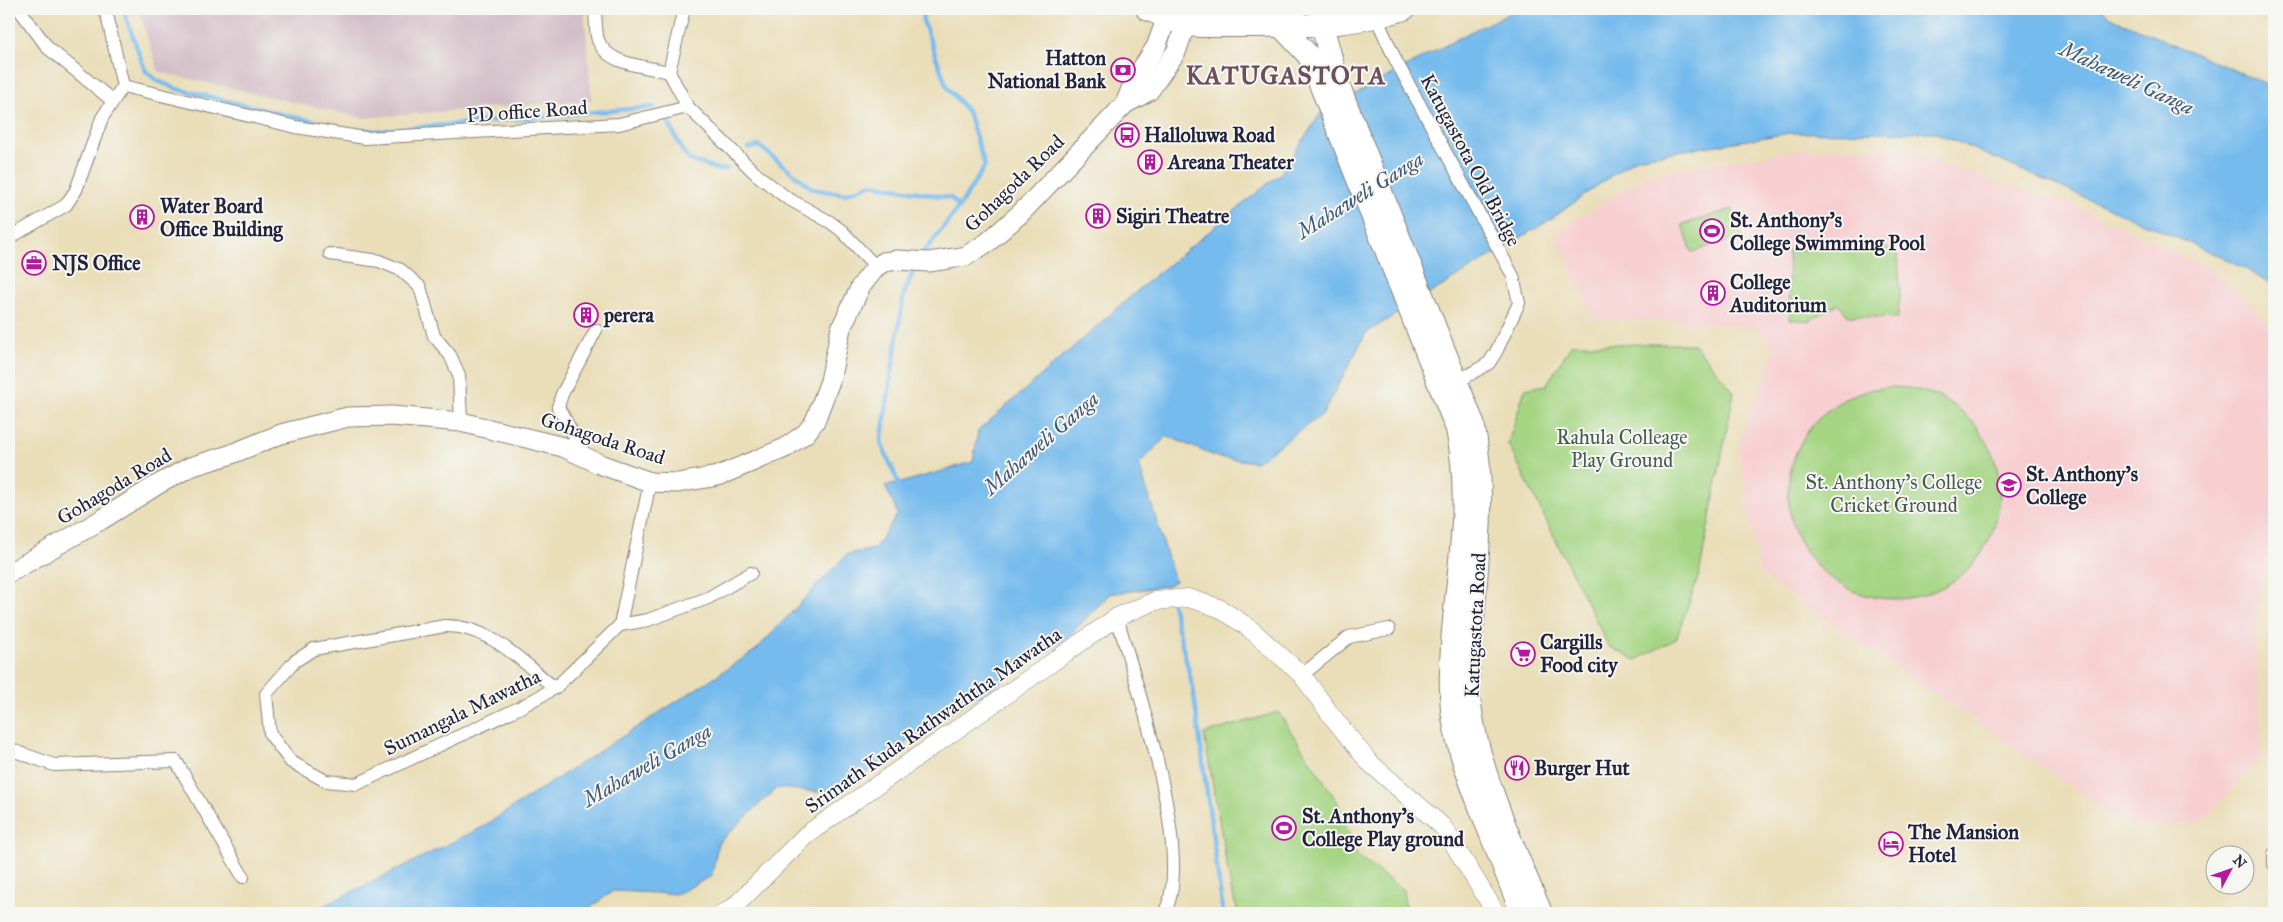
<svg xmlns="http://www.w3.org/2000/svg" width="2283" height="922" font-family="'IM FELL Great Primer',serif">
<rect width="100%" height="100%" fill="#f6f6f2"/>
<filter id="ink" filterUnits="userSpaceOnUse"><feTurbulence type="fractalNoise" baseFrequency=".02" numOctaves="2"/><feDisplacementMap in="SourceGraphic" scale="10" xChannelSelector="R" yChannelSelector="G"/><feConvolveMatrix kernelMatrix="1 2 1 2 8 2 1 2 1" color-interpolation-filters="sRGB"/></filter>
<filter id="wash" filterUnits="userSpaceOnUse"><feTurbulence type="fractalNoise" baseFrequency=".0096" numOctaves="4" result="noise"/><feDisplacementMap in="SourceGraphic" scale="20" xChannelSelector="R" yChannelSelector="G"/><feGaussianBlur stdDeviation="1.12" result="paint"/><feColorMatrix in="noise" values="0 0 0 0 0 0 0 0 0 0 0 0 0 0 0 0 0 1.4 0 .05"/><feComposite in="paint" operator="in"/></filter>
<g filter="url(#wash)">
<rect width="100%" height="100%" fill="#eadeb9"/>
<polygon fill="#f7cfd1" points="1902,148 1984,179 2068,203 2211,269 2274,328 2274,523 2262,571 2255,630 2262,756 2200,823 2131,827 1760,574 1738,446 1775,350 1758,328 1656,320 1595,320 1555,233 1650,174 1799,150"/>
<polygon fill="#d2bdc6" points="138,9 584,9 592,100 363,118 159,72"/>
<g fill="#a5d583" stroke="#647c5f">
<polygon points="1732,209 1742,236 1692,252 1682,225"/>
<polygon points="1884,247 1898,255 1900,292 1898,318 1848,316 1838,304 1809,321 1790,319 1788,250"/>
<polygon points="1572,344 1694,344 1734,392 1699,575 1676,639 1636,660 1609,647 1508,444 1525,389 1546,385"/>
<circle cx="1894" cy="493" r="106"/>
<polygon points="1278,712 1337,801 1357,856 1403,890 1406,913 1238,913 1231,889 1204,734"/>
</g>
<polygon fill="#76bbed" stroke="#4c6e94" points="1519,9 2101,9 2114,19 2274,87 2274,285 2235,263 1934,132 1790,133 1636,158 1551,219 1366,333 1323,414 1256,462 1217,457 1167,436 1139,464 1175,581 1167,586 1110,594 1064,641 925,729 838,794 777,788 718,843 712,876 677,894 613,891 583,913 309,913 481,828 756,650 847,554 874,549 898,514 885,486 897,484 973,462 978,431 1146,283 1281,173 1321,113 1470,32"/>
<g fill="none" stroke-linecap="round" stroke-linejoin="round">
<g stroke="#76bbed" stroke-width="4.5">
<polyline points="123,9 145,70 156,80 177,89 341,128"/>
<polyline points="922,9 923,21 947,87 968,112 985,166 959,207"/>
<polyline points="668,121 682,150 690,160 720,170 727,168"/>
<polyline points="348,129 377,131 653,107"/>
<polyline points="748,148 759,146 813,189 845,194 871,184 951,198 959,207 921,256"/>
<polyline points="901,489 881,443 904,293 916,265"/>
<polyline points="1172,604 1193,688 1223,913"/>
</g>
</g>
</g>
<g filter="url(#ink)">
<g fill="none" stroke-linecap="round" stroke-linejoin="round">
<g stroke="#86807a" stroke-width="14">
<g id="street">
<polyline points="19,9 48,48 113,101"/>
<path d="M595 9C596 18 595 31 598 40 608 66 645 66 669 72L688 107"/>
<polyline points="1376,17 1396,61 1513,276 1519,303 1496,352 1489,363 1457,382"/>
<polyline points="669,72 684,9"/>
<polyline points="123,86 296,127 365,138 619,124 688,107 756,174 787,198 830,222 842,231 876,267"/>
<polyline points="9,238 66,205 76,190 102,118 123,86 107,15 102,9"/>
<polyline points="330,254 379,261 401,270 420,287 434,336 450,355 459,375 461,422"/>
<polyline points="586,457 558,407 562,394 596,330"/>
<path d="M1117 617C1134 678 1196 859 1164 913"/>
<polyline points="620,625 648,620 708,598 751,573"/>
<polyline points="1302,675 1349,637 1389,629"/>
<path d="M555 688C522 662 489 625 445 626L314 649 295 661 266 694 270 734 291 762 326 781 357 784 519 708 555 688 620 625 650 482"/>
<polyline points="9,749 54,765 176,761 243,877"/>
<polyline points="2274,854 2274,864"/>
</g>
</g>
<g stroke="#86807a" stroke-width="19">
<polyline id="secondary" points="723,913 731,910 806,835 1117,617 1155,601 1188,598 1219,608 1248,627 1302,675 1331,715 1369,762 1443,827 1496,913"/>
</g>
<g stroke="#86807a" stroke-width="21">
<g id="primary">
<polyline points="1125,104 1135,79 1156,47 1170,9"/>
<polyline points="9,573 101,520 157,485 190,467 229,455 281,434 348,417 392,416 461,422 563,447 602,465 650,482 678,483 718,476 785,448 806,433 815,421 830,381 841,328 861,286 876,267 884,262 897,260 929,262 955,258 966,256 988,242 1021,213 1125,104 1149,91 1176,52 1190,12"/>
</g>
</g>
<g stroke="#86807a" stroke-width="24">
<g id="highway">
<path d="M1147 9 1185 25 1200 26C1268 25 1339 31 1404 9"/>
<path d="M1321 9 1322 25 1338 84 1473 423C1486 488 1478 553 1473 619 1471 641 1467 662 1468 683 1472 761 1512 842 1541 913"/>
<polyline points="1249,10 1295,9"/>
<path d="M1280 25 1309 56 1457 429C1476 519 1448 604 1451 694 1452 739 1471 783 1487 825 1499 854 1510 884 1522 913"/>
</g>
</g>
<use href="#street" stroke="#fff" stroke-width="12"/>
<use href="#secondary" stroke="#fff" stroke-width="18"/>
<use href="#primary" stroke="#fff" stroke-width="19"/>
<use href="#highway" stroke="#fff" stroke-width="22"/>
</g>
</g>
<defs>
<g id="bank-ring" transform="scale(1.25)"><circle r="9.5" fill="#f6f6f2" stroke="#b5179e" stroke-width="1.5"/><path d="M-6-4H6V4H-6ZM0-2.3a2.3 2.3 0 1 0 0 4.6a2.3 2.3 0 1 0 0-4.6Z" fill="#b5179e"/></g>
<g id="bus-ring" transform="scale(1.25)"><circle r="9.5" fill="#f6f6f2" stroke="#b5179e" stroke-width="1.5"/><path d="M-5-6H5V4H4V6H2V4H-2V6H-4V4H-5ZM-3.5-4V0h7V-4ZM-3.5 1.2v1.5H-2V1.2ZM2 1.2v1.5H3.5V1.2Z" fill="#b5179e"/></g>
<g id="building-ring" transform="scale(1.25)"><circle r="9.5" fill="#f6f6f2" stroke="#b5179e" stroke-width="1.5"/><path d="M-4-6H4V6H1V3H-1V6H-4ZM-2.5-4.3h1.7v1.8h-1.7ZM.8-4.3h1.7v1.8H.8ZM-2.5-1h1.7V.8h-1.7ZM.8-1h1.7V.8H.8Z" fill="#b5179e"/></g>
<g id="stadium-ring" transform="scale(1.25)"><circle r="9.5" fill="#f6f6f2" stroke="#b5179e" stroke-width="1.5"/><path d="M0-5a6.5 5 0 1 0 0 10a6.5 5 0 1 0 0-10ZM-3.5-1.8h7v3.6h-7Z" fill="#b5179e"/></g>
<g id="office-ring" transform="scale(1.25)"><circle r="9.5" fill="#f6f6f2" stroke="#b5179e" stroke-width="1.5"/><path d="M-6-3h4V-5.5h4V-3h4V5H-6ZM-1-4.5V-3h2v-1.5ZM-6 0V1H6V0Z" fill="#b5179e"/></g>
<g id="school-ring" transform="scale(1.25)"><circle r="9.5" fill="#f6f6f2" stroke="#b5179e" stroke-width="1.5"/><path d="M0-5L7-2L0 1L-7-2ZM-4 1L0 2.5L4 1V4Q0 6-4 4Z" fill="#b5179e"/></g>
<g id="supermarket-ring" transform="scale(1.25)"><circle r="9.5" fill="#f6f6f2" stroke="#b5179e" stroke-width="1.5"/><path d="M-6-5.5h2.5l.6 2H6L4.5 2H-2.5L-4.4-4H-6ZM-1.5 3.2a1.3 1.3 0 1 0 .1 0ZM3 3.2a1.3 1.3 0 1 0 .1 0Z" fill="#b5179e"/></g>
<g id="restaurant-ring" transform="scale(1.25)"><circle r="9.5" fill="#f6f6f2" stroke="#b5179e" stroke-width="1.5"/><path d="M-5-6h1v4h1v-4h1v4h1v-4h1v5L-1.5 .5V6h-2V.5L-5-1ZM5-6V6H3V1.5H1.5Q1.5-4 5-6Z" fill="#b5179e"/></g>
<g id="hotel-ring" transform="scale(1.25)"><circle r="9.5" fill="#f6f6f2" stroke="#b5179e" stroke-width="1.5"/><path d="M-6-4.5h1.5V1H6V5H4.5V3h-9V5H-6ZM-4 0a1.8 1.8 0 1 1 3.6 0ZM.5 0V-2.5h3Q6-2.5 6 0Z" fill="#b5179e"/></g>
</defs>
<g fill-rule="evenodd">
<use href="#bank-ring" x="1123" y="70"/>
<use href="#bus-ring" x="1127" y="135"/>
<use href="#building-ring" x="1150" y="162"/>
<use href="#building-ring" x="1098" y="216"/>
<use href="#building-ring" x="142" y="217"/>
<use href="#stadium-ring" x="1712" y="231"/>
<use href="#office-ring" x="34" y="263"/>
<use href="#building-ring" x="1713" y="293"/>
<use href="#building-ring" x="586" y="315"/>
<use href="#school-ring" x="2009" y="485"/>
<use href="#supermarket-ring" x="1523" y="654"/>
<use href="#restaurant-ring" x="1517" y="768"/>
<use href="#stadium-ring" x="1284" y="828"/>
<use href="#hotel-ring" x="1891" y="844"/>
</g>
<g text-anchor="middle" stroke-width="4" stroke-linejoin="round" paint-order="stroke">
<g font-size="20" font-weight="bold" fill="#22223b" stroke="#f6f6f2" text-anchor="start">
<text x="1106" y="65" text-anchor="end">Hatton<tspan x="1106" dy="23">National Bank</tspan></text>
<text x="1144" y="142">Halloluwa Road</text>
<text x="1168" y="169">Areana Theater</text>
<text x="160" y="213">Water Board<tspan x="160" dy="23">Office Building</tspan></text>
<text x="1116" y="223">Sigiri Theatre</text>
<text x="1730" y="227">St. Anthony's<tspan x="1730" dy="23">College Swimming Pool</tspan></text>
<text x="52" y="270">NJS Office</text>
<text x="1730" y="289">College<tspan x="1730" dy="23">Auditorium</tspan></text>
<text x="604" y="322">perera</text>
<text x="2026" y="481">St. Anthony's<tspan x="2026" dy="23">College</tspan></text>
<text x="1540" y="649">Cargills<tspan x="1540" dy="23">Food city</tspan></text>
<text x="1534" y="775">Burger Hut</text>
<text x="1302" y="823">St. Anthony's<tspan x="1302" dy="23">College Play ground</tspan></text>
<text x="1908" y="839">The Mansion<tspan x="1908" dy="23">Hotel</tspan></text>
</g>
<g font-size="20" fill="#22223b" stroke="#f6f6f2">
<text transform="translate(527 111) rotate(-4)" y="7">PD office Road</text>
<text transform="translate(1471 160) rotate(62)" y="7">Katugastota Old Bridge</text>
<text transform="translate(1014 183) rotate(-44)" y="7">Gohagoda Road</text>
<text transform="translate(603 438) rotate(18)" y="7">Gohagoda Road</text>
<text transform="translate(114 486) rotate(-31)" y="7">Gohagoda Road</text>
<text transform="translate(1475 625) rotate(-87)" y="7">Katugastota Road</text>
<text transform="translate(462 712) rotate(-26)" y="7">Sumangala Mawatha</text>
<text transform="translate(933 720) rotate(-35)" y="7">Srimath Kuda Rathwaththa Mawatha</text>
</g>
<g font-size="20" fill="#495851" stroke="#f6f6f2">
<text x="1622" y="444">Rahula Colleage<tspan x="1622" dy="23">Play Ground</tspan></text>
<text x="1894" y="489">St. Anthony's College<tspan x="1894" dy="23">Cricket Ground</tspan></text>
</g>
<g font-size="21" font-style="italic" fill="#3f5879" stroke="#f6f6f2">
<text transform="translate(2127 78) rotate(25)" y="7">Mahaweli Ganga</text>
<text transform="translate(1360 195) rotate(-32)" y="7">Mahaweli Ganga</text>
<text transform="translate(1041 443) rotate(-41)" y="7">Mahaweli Ganga</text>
<text transform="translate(647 765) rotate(-30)" y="7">Mahaweli Ganga</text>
</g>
<g font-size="25" font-weight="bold" letter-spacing="1" fill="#6d4f5c" stroke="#f6f6f2">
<text x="1286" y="84">KATUGASTOTA</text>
</g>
</g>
<rect width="2283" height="922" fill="none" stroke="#f6f6f2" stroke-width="30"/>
<g transform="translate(2230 870) rotate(49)"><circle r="24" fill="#f6f6f2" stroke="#a1a1a9"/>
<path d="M0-4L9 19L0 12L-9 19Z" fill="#b5179e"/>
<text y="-8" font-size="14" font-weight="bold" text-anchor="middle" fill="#22223b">N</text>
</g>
</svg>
